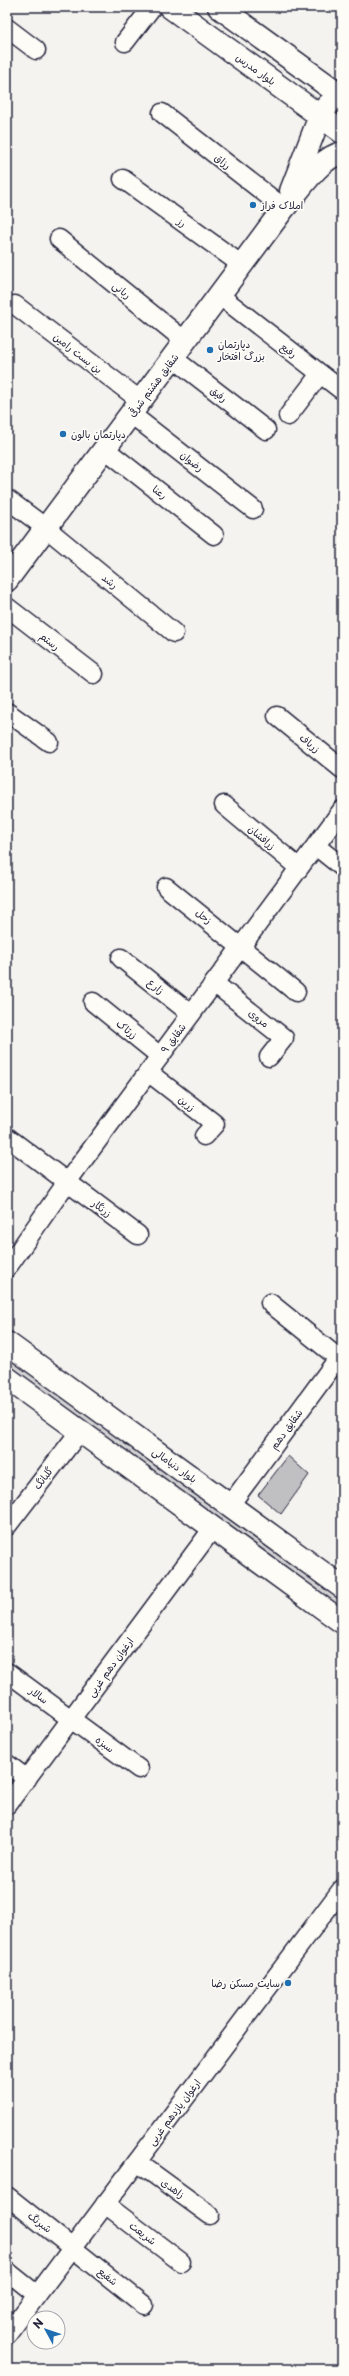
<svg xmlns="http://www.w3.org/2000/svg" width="349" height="2376" font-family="'Playpen Sans','Playpen Sans Arabic',sans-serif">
<rect width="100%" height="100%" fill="#f4f3ef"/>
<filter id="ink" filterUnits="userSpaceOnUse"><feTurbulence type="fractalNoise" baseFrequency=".025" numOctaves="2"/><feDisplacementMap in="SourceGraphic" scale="8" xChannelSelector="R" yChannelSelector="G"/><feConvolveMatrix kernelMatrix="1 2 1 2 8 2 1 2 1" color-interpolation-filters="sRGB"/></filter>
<g filter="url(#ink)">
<polygon fill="#d5d4d5" stroke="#7c7b88" points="7,1355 342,1599 342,1610 7,1366"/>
<polygon fill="#c0bfc2" stroke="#22223b" points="288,1456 309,1475 281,1514 258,1495"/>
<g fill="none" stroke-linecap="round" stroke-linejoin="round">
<g stroke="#22223b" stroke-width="21">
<g id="street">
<polyline points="7,28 36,50"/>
<polyline points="125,42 152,7"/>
<polyline points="162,113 284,208"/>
<polyline points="123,179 242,265"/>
<polyline points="59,239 185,341"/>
<polyline points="219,295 340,389"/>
<polyline points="15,305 141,401"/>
<polyline points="173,358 266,430"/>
<polyline points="131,414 253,509"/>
<polyline points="288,416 320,374"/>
<polyline points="105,449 214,535"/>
<polyline points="7,499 46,528 174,633"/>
<polyline points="7,607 94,674"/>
<polyline points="7,712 49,742"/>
<polyline points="277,716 342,769"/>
<polyline points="224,805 299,868"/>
<polyline points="316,846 342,867"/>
<polyline points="166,887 296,992"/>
<polyline points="121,958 191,1014"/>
<polyline points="214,983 284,1038 269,1057"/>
<polyline points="93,1002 160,1056"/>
<polyline points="148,1072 215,1124 204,1136"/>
<polyline points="7,1137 138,1235"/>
<polyline points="7,1268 67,1182 342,810"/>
<polyline points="270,1303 342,1361"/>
<polyline points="230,1505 342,1353"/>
<polyline points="7,1526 80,1431"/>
<polyline points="7,1672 139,1769"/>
<polyline points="7,1764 27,1779"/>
<polyline points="7,1805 213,1528"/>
<polyline points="137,2162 210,2215"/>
<polyline points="7,2196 144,2305"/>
<polyline points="105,2204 181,2262"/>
<polyline points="7,2271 37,2295"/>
<polyline points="7,2335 342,1889"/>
</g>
</g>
<g stroke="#22223b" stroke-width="25">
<g id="secondary">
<polyline points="170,7 342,132"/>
<polyline points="219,7 342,96"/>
<polyline points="291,191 320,116 328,105"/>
<path d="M7 580 284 208C298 192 320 157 342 153"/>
<polyline points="7,1343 342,1587"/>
<polyline points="7,1378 342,1622"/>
</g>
</g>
<use href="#street" stroke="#fdfcf7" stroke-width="18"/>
<use href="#secondary" stroke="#fdfcf7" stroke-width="22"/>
</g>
</g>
<g fill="#1f6fb2" stroke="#fdfcf7" stroke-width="1.5">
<circle cx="253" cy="205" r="4"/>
<circle cx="210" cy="350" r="4"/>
<circle cx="63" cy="434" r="4"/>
<circle cx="288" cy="1983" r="4"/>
</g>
<g text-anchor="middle" stroke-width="3.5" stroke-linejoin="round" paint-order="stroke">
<g font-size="10" fill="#22223b" stroke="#fdfcf7">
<text transform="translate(256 69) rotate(36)" y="4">بلوار مدرس</text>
<text transform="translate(223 161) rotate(38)" y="4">رزاق</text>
<text transform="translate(182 222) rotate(36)" y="4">رز</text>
<text transform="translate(122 290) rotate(39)" y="4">ربانی</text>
<text transform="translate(289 350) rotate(38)" y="4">رفیع</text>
<text transform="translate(78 353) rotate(38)" y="4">بن بست رامین</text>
<text transform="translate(153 385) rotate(-53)" y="4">شقایق هشتم شرقی</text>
<text transform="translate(219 394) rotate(38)" y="4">رفیق</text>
<text transform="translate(192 461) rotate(38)" y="4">رضوان</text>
<text transform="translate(160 492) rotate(38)" y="4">رعنا</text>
<text transform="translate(110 581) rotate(39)" y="4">رشد</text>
<text transform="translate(50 641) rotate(38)" y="4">رستم</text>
<text transform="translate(310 743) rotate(39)" y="4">زرباف</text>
<text transform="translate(262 837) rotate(40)" y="4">زرافشان</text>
<text transform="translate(204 916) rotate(38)" y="4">زحل</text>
<text transform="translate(156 986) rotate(39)" y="4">زارع</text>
<text transform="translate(259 1018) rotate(38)" y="4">مروی</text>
<text transform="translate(127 1029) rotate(38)" y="4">زرتاک</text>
<text transform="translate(173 1038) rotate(-53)" y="4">شقایق ۹</text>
<text transform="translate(187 1103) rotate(38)" y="4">زرین</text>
<text transform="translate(102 1208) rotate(37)" y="4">زرنگار</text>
<text transform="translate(286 1429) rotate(-54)" y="4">شقایق دهم</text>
<text transform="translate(175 1465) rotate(36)" y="4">بلوار دنیامالی</text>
<text transform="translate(43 1478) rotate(-53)" y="4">گلبانگ</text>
<text transform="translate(110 1667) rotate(-54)" y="4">ارغوان دهم غربی</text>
<text transform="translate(39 1695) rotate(36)" y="4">سالار</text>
<text transform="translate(105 1744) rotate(36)" y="4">سبزه</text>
<text transform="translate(174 2112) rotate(-53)" y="4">ارغوان یازدهم غربی</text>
<text transform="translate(173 2188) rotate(36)" y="4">زاهدی</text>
<text transform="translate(40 2222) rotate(38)" y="4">شبرنگ</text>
<text transform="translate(143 2233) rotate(37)" y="4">شریعت</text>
<text transform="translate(108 2276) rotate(39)" y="4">شفیع</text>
</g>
<g font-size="10" fill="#22223b" stroke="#fdfcf7" text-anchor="start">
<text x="261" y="209">املاک فراز</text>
<text x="218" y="348">دپارتمان<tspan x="218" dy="12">بزرگ افتخار</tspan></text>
<text x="71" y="438">دپارتمان بالون</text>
<text x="280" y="1987" text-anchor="end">سایت مسکن رضا</text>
</g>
</g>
<rect width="349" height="2376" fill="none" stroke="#fdfcf7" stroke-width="24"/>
<rect x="12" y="12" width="325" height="2352" fill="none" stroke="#22223b" stroke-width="1.5" filter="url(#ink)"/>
<g transform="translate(46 2330) rotate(310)"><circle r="19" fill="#fdfcf7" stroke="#a5a5ac"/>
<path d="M0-3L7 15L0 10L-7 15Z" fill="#1f6fb2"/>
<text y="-6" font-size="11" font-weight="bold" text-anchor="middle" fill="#22223b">N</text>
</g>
</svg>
